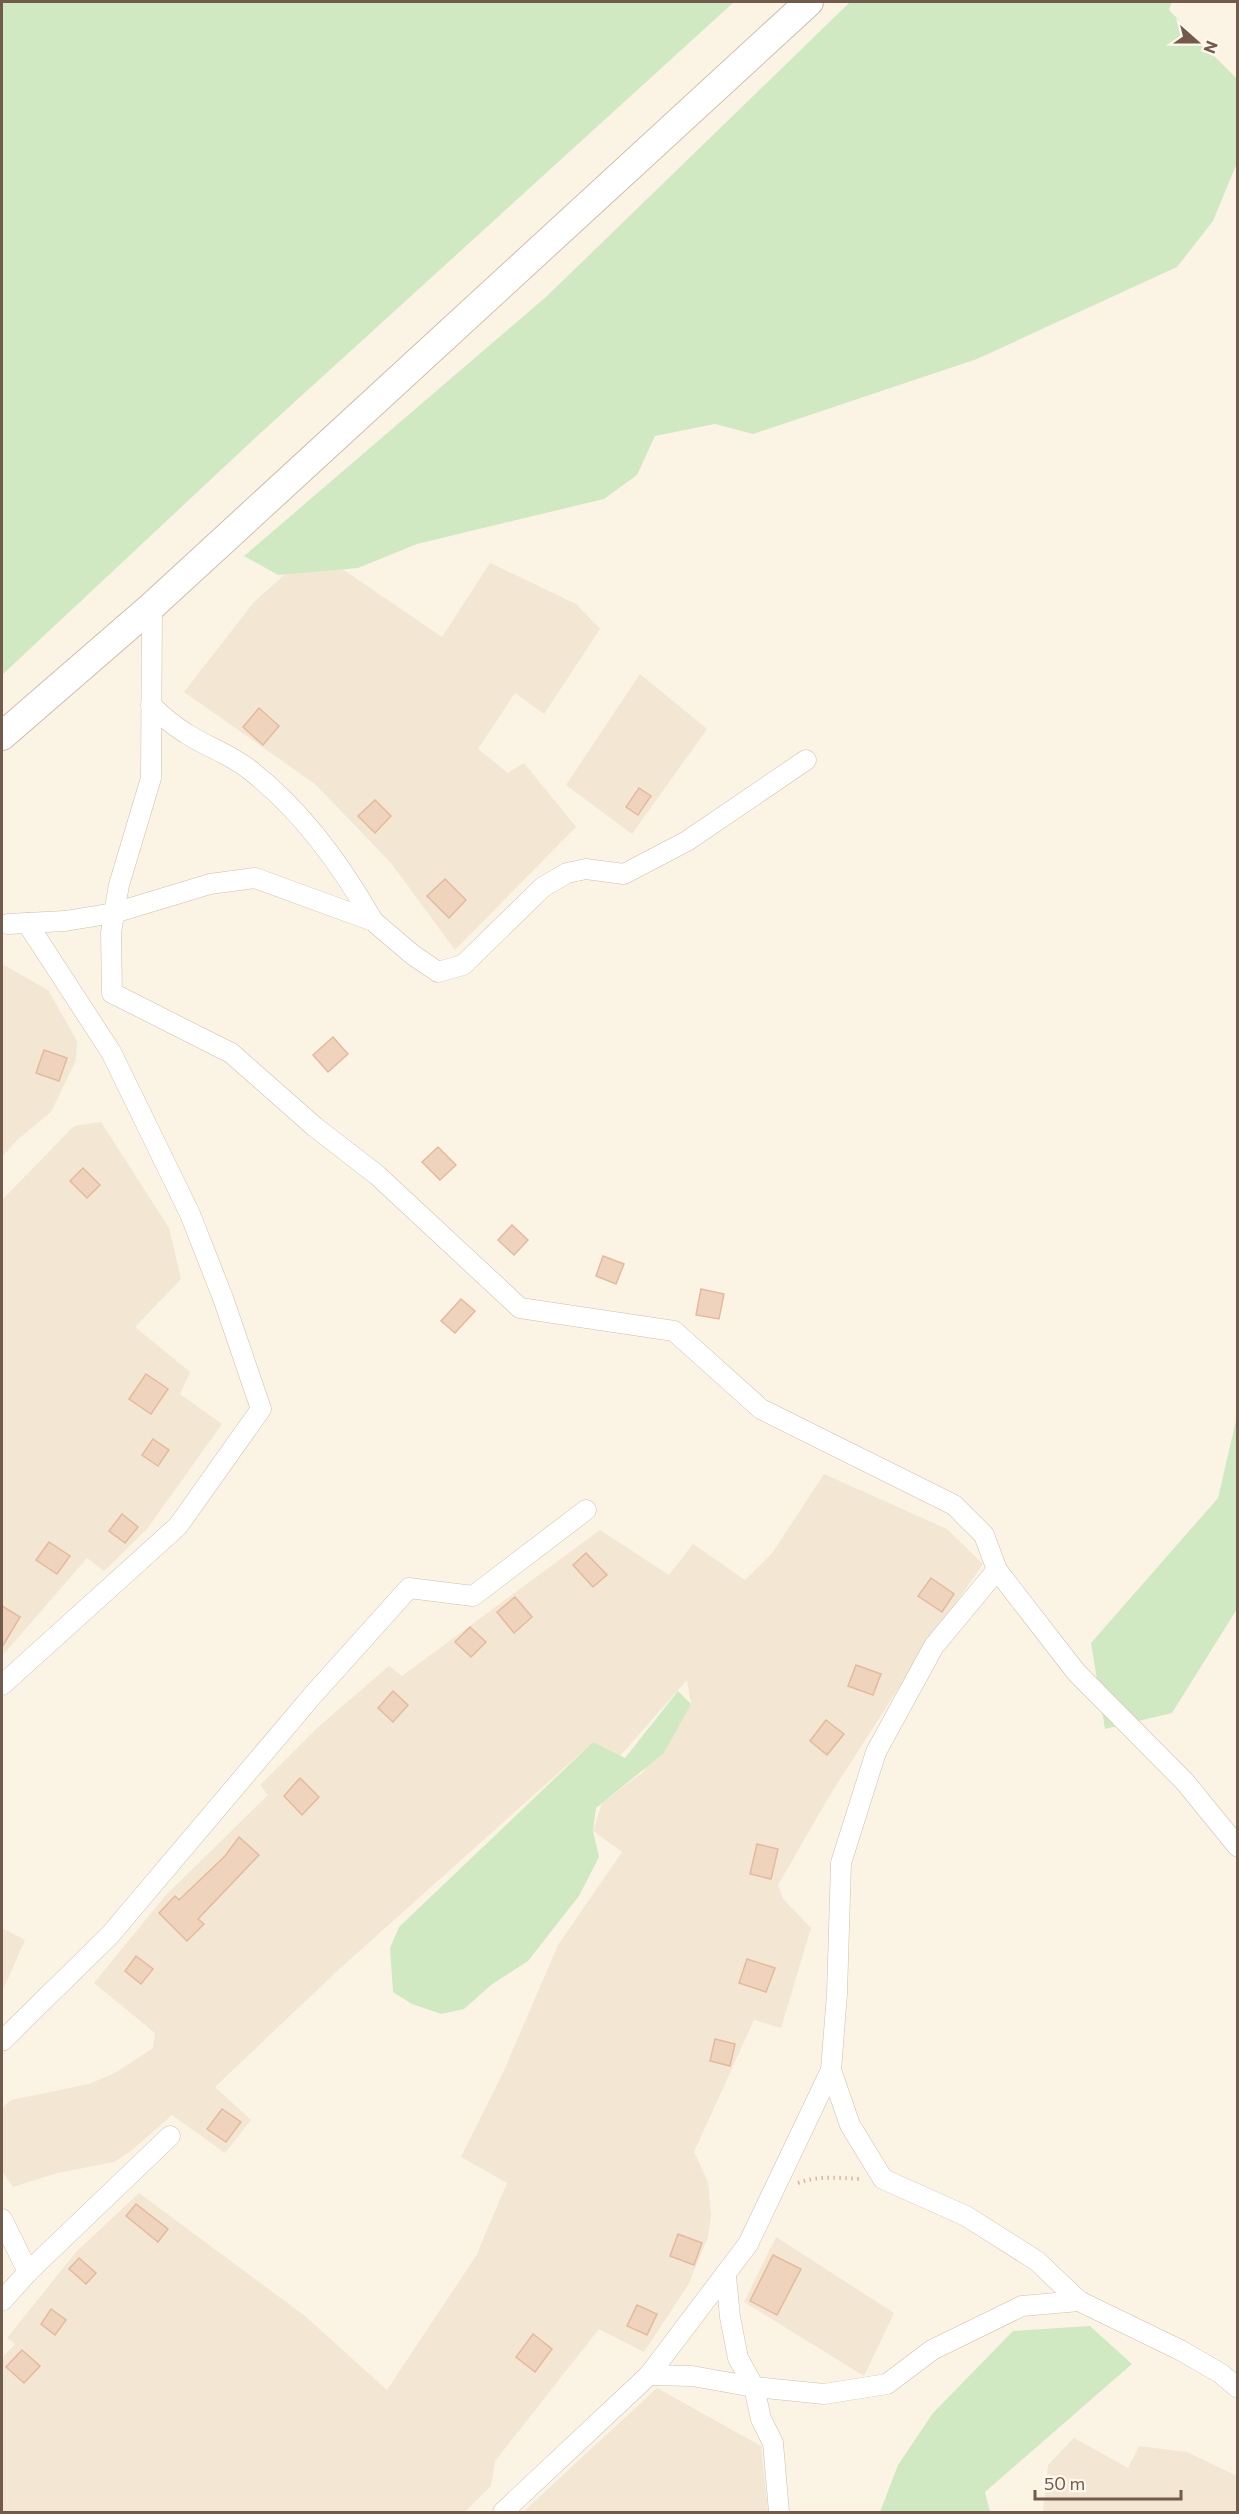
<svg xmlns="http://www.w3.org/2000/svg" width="1239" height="2514" font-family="Commissioner,sans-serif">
<rect width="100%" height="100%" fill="#fbf4e5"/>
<g fill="#f3e6d3">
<polygon points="313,549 442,637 490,563 576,604 600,629 544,714 515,693 478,749 508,773 524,763 576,827 455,950 391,863 315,784 184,692 254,602"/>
<polygon points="640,674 707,729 632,834 566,785"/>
<polygon points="2,964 48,990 77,1041 76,1060 51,1112 17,1140 2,1157"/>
<polygon points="101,1122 169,1228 181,1279 135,1327 190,1372 180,1394 222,1424 147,1529 104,1571 87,1558 2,1656 2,1200 74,1126"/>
<polygon points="824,1474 947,1529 983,1564 923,1650 830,1795 778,1885 783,1899 811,1928 781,2028 754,2020 694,2152 708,2182 711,2216 708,2237 688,2285 644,2352 599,2329 495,2461 491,2486 465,2512 2,2512 2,2358 15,2344 7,2338 76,2252 139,2193 305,2316 387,2390 476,2256 507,2183 461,2157 502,2075 558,1945 622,1852 593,1831 602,1803 643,1772 691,1704 687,1680 618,1758 593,1742 336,1972 215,2087 251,2120 225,2153 172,2115 131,2151 114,2162 57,2173 13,2187 2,2171 2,2108 11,2100 89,2084 115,2073 153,2048 155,2033 94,1983 165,1896 268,1795 260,1785 317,1728 389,1666 402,1676 600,1530 669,1575 693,1544 745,1580 773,1552"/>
<polygon points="2,1928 25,1940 2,1992"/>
<polygon points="776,2237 894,2313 864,2376 744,2302"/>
<polygon points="657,2388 761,2446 768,2512 523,2512"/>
<polygon points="1074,2438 1128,2468 1139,2446 1187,2452 1237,2476 1237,2512 1043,2512 1048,2465"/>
</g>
<g fill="#d1e9c3">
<polygon points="2,2 734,2 253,440 2,675"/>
<polygon points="850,2 1172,2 1169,10 1237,79 1237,163 1213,221 1177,267 977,359 753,434 715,424 655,436 637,475 604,499 417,544 358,568 278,575 244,556 547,296"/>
<polygon points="1237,1416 1237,1609 1172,1713 1105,1729 1091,1643 1218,1498"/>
<polygon points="678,1691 691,1704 664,1753 596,1808 593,1831 599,1857 579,1896 528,1961 491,1985 464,2009 441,2014 412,2004 393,1992 390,1948 399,1927 593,1742 625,1758"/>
<polygon points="1090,2326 1132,2364 985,2492 990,2512 880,2512 898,2465 933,2413 1013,2331"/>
</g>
<g fill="#f0d3bd" stroke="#e2bb9e" stroke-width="1.5">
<polygon points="259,708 279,726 263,745 243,727"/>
<polygon points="639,788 651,796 638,815 626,807"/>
<polygon points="375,800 391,816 375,833 358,816"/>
<polygon points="445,879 466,900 449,918 427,896"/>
<polygon points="333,1037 348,1054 328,1072 313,1055"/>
<polygon points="44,1050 67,1058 59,1081 36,1073"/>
<polygon points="438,1147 456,1165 440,1180 422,1162"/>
<polygon points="83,1168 100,1185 87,1198 70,1181"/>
<polygon points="512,1225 528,1240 514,1255 498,1240"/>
<polygon points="603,1256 624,1264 616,1284 596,1276"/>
<polygon points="701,1289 724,1294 719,1319 696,1315"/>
<polygon points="461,1299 475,1311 455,1333 441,1321"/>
<polygon points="146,1374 168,1389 151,1414 129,1399"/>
<polygon points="153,1439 169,1450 158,1466 142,1455"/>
<polygon points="122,1514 138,1527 125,1543 109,1531"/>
<polygon points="49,1542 70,1556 57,1574 36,1560"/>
<polygon points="586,1553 607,1575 593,1587 573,1565"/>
<polygon points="931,1578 954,1594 942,1612 918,1596"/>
<polygon points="515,1597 532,1617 514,1633 497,1612"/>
<polygon points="2,1606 20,1617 2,1647"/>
<polygon points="470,1627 486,1642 471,1657 455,1642"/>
<polygon points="856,1665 881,1674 873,1695 848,1686"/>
<polygon points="393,1691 408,1705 393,1722 378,1708"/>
<polygon points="826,1720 844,1734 827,1755 810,1741"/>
<polygon points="300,1778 319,1797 302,1815 284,1796"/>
<polygon points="239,1837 259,1855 198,1919 204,1924 187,1941 159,1913 175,1896 179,1900 225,1856"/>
<polygon points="757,1844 778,1849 771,1879 750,1874"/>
<polygon points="136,1956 153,1969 141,1984 125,1971"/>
<polygon points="747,1959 775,1968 766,1992 739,1983"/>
<polygon points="715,2039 735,2044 730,2066 710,2061"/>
<polygon points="222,2109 241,2122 226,2142 207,2129"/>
<polygon points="136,2204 168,2229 158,2242 126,2216"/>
<polygon points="678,2234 702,2243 694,2265 670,2256"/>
<polygon points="773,2255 801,2269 777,2315 750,2301"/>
<polygon points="79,2258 96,2273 86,2284 69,2269"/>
<polygon points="637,2305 657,2314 647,2335 627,2326"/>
<polygon points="51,2309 66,2320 55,2335 41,2324"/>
<polygon points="533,2334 552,2349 535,2372 516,2357"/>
<polygon points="22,2350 40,2366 24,2383 6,2367"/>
</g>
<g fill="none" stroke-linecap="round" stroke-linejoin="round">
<g stroke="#cfbeae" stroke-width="21">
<g id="street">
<polyline points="152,606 151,778 119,885 114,913 111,933 112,993 231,1053 315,1127 377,1175 520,1308 674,1331 761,1409 954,1505 984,1535 997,1570 934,1646 876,1752 841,1863 837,1994 831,2070 748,2244 649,2375 503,2512"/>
<path d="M151 705C162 716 174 726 187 734 207 747 230 754 250 770 301 810 342 866 373 921"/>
<polyline points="8,924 65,921 114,913 210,884 255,878 373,921 413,955 438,972 463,965 543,887 567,873 586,869 624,874 687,841 806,760"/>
<polyline points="997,1570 1076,1672 1185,1782 1238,1847"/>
<polyline points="2,1685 178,1526 261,1409 223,1298 190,1214 111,1052 27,923"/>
<polyline points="2,2041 110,1935 312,1696 409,1588 473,1596 586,1510"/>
<polyline points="831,2070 850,2125 883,2179 966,2216 1037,2261 1079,2301"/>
<polyline points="2,2219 28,2272"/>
<polyline points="726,2276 730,2317 738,2358 754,2387 761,2419 773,2443 779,2512"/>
<polyline points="2,2301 28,2272 170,2136"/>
<polyline points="649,2375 692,2376 754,2387 824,2394 887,2384 932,2350 1022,2306 1079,2301 1180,2350 1220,2373 1238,2388"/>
</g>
</g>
<g stroke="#cfbca9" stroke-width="30">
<polyline id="secondary" points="2,736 152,606 809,2"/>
</g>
<path stroke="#d5b7a0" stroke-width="4" stroke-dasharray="1.5 4.5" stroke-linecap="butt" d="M798 2183C820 2175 838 2178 861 2179"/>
<use href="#street" stroke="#fff" stroke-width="20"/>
<use href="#secondary" stroke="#fff" stroke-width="28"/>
</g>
<rect width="1239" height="2514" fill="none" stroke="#735b4b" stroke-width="6"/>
<g transform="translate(1197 42) rotate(111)" stroke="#fef7eb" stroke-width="4.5" paint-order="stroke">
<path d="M0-4.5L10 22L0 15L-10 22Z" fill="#735b4b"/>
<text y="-9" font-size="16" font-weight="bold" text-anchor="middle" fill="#735b4b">N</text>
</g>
<path d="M1035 2490v9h146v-9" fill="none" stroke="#735b4b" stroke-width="3"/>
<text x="1044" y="2490" font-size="18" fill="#735b4b" stroke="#fef7eb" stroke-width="4.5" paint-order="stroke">50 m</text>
</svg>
